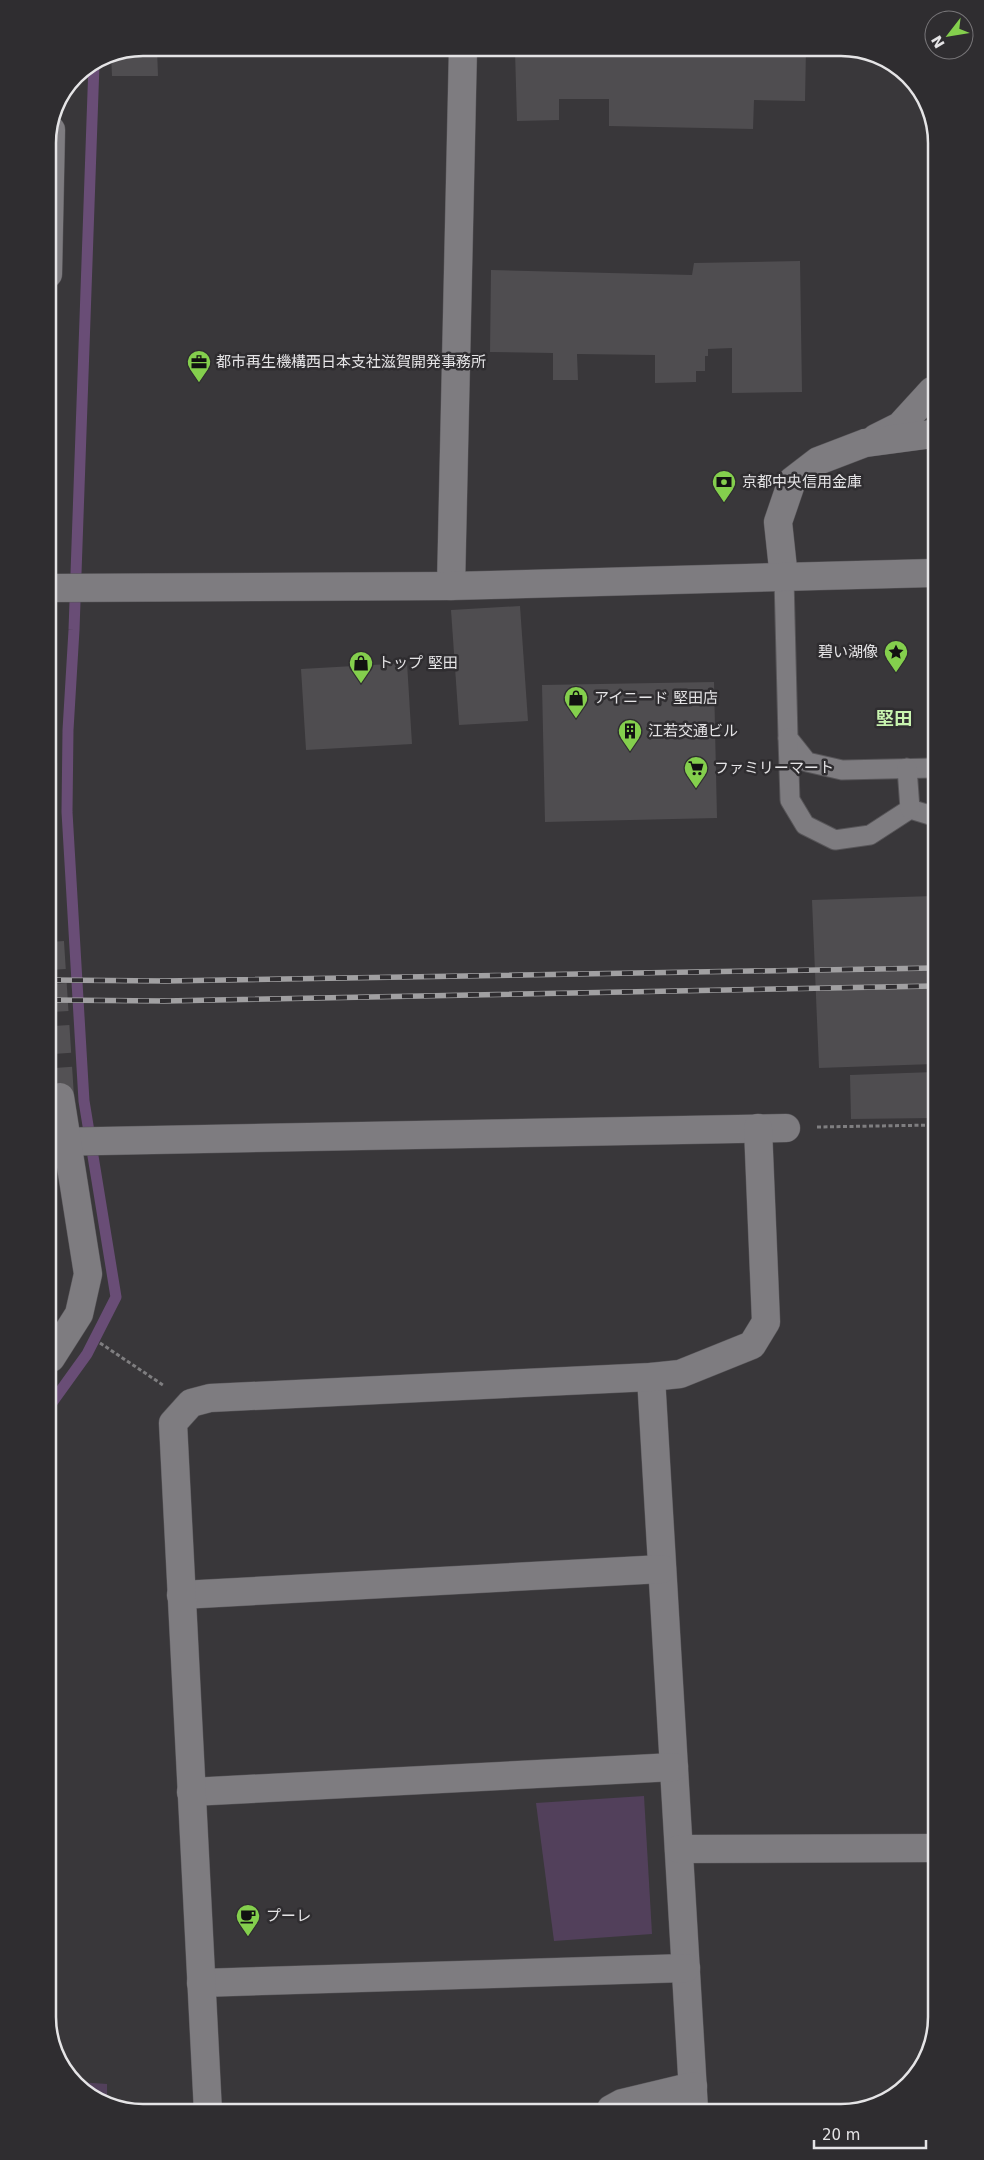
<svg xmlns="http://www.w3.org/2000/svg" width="984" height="2160" font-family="'DejaVu Sans','Noto Sans JP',sans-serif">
<rect width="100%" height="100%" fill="#39373a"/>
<g fill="#52405b">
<polygon points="644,1796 652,1934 554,1941 536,1803"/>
<polygon points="78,2082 107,2084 107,2101 85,2093"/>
</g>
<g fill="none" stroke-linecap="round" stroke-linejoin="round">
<polyline stroke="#694d76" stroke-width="11" points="51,1404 87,1354 116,1297 84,1101 67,812 68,730 74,630 94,64"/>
</g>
<g fill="#4f4d50">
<polygon points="143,48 157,48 158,76 112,76 111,54"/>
<polygon points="548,48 806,48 805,101 754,100 753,129 609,126 609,99 559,99 559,120 517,121 515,51 548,50"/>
<polygon points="800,261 802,392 732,393 732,348 708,349 708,356 705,356 705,371 696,371 696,382 655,383 655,355 577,354 578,380 553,380 553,353 490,352 491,270 692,275 694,263"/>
<polygon points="520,606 528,721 459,725 451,610"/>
<polygon points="407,663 412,744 306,750 301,669"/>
<polygon points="714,682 717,818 545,822 542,685"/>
<polygon points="933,896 934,1064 819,1068 812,900"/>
<polygon points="934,1072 934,1118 851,1119 850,1075"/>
</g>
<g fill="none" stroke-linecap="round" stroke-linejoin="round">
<polyline stroke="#535154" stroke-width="28" stroke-dasharray="28 14" stroke-linecap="butt" points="50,942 60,1097"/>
<g stroke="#575558" stroke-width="21">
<g id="service">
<polyline points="784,578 788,738 807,762 842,770 933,768"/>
<polyline points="788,738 790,800 805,825 835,840 870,835 910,809 933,816"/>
<polyline points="907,768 910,809"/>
</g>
</g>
<g stroke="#575558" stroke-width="29">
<g id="minor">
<polyline points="48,274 51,130"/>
<polyline points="876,438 900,426 932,391"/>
<polyline points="784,578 778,522 792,481 818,461 865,443 932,434"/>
<polyline points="451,586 463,48"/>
<polyline points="49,588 451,586 933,573"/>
<polyline points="50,1142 786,1128"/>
<polyline points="51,1358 79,1314 88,1274 60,1097"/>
<polyline points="651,1377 694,2109"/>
<polyline points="181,1595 662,1569"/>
<polyline points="191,1792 674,1767"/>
<polyline points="679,1849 936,1848"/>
<polyline points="201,1983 686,1968"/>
<polyline points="611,2109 622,2103 693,2086"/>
<polyline points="208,2112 173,1423 191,1403 210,1398 651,1377 680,1374 752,1345 766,1322 758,1128"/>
</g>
</g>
<g stroke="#7f7e80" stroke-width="3" stroke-dasharray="4 2.5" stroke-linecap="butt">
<polyline points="817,1127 934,1125"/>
<polyline points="100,1343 163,1385"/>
</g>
<use href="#service" stroke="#7e7c80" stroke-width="19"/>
<use href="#minor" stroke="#7e7c80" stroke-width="28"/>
<g stroke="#a1a0a2" stroke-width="5.5">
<g id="rail">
<polyline points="50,980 165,981 934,968"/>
<polyline points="50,1000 164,1001 934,986"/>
</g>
</g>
<use href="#rail" stroke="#2f2d30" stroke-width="4" stroke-dasharray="11" stroke-linecap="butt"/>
</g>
<defs>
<g id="office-pin" transform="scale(1.25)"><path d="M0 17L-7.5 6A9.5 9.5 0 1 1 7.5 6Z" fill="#84cf4d" stroke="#2f2d30"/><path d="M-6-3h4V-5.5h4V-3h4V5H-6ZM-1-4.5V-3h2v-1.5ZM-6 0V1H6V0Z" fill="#111"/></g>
<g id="bank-pin" transform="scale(1.25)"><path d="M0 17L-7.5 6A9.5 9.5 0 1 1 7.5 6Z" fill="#84cf4d" stroke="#2f2d30"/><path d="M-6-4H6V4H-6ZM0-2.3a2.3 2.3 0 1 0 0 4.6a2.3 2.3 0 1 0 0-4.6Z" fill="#111"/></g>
<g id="sight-pin" transform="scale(1.25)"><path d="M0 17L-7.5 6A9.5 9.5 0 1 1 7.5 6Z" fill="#84cf4d" stroke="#2f2d30"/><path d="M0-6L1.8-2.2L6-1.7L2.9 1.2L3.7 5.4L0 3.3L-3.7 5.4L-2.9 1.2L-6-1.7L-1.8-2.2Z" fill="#111"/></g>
<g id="shop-pin" transform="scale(1.25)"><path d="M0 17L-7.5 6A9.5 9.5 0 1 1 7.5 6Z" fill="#84cf4d" stroke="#2f2d30"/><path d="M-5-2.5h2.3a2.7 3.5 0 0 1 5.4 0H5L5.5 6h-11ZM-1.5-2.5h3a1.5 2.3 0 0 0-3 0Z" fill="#111"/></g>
<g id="building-pin" transform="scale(1.25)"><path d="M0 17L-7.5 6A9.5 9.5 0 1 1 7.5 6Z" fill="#84cf4d" stroke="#2f2d30"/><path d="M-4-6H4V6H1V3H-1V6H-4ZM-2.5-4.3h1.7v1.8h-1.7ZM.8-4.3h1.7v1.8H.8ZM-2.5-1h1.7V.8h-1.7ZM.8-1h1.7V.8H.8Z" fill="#111"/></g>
<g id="supermarket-pin" transform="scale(1.25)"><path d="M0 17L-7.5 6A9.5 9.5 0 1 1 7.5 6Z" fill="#84cf4d" stroke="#2f2d30"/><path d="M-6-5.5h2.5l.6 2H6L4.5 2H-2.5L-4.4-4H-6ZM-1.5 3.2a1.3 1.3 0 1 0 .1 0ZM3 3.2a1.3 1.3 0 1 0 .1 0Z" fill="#111"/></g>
<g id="cafe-pin" transform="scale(1.25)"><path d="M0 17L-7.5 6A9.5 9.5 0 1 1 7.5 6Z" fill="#84cf4d" stroke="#2f2d30"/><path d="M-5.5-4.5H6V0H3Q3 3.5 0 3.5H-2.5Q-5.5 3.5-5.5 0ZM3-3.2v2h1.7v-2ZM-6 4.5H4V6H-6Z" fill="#111"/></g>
</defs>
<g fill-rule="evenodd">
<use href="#office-pin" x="199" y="362"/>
<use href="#bank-pin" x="724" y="482"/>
<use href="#sight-pin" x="896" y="652"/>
<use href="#shop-pin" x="361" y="663"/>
<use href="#shop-pin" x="576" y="698"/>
<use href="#building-pin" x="630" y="731"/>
<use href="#supermarket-pin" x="696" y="768"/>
<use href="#cafe-pin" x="248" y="1916"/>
</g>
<g text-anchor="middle" stroke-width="5" stroke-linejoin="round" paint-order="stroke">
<g font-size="15" fill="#e5e4e6" stroke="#2f2d30" text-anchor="start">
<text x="216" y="367">都市再生機構西日本支社滋賀開発事務所</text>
<text x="742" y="487">京都中央信用金庫</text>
<text x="878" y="657" text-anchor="end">碧い湖像</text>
<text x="378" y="668">トップ 堅田</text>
<text x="594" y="703">アイニード 堅田店</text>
<text x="648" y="736">江若交通ビル</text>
<text x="714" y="773">ファミリーマート</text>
<text x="266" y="1921">プーレ</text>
</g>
<g font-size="18" font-weight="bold" fill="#c8f3af" stroke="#2f2d30">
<text x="894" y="725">堅田</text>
</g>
</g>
<path d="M0 0H984V2160H0ZM143 56H841A87 87 0 0 1 928 143V2017A87 87 0 0 1 841 2104H143A87 87 0 0 1 56 2017V143A87 87 0 0 1 143 56Z" fill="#2f2d30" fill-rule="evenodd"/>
<path fill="none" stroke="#e5e4e6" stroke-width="2.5" d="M143 56H841A87 87 0 0 1 928 143V2017A87 87 0 0 1 841 2104H143A87 87 0 0 1 56 2017V143A87 87 0 0 1 143 56Z"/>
<g transform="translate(949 35) rotate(239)"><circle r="24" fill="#2f2d30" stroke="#787679"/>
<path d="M0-4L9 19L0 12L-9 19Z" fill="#84cf4d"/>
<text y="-8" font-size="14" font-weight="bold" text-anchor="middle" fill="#e5e4e6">N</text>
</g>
<path d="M814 2140v8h112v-8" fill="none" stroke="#e5e4e6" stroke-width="2.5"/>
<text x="822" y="2140" font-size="15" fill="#e5e4e6" stroke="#2f2d30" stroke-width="4" paint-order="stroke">20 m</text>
</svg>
